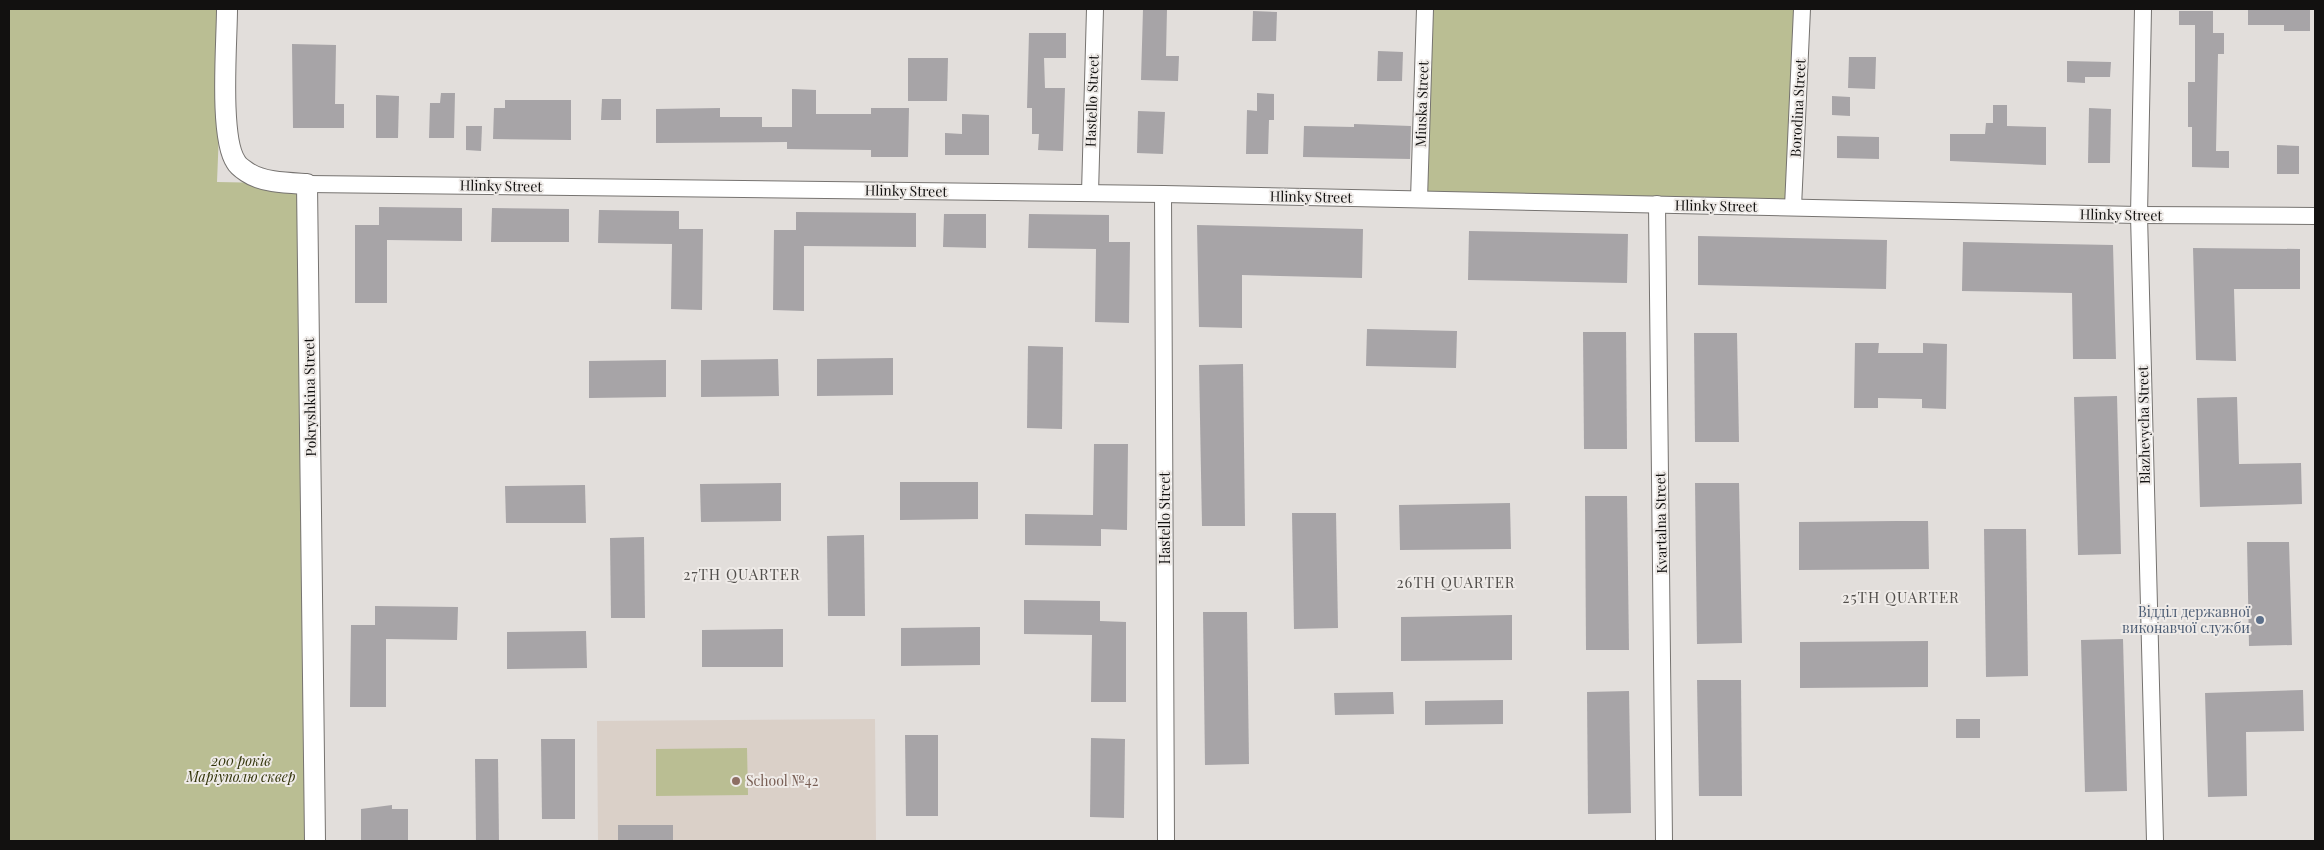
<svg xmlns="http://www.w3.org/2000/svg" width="2324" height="850" font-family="'Playfair Display',serif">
<rect width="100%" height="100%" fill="#e2dedb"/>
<polygon fill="#dad0c8" points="875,719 876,841 598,841 597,721"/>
<g fill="#babe93">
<polygon points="9,9 224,9 217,182 307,184 315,841 9,841"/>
<polygon points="1431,9 1796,9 1788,202 1425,195"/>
<polygon points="747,748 748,795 656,796 656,749"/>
</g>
<g fill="#a7a4a7">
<polygon points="1143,9 1167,9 1166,56 1179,56 1178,81 1141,80"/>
<polygon points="2248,9 2310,9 2310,31 2284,31 2284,25 2248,25"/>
<polygon points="1253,11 1277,12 1276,41 1252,41"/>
<polygon points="2179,11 2213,11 2213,33 2224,33 2224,54 2218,54 2216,151 2229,151 2229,168 2192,167 2192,127 2188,127 2188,82 2195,82 2195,25 2179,25"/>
<polygon points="1029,33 1066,33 1066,58 1044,58 1045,88 1065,88 1063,151 1038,150 1039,134 1032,134 1032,108 1027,108"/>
<polygon points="292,44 336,45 335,104 344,104 344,128 293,128"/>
<polygon points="1378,51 1403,52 1402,81 1377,81"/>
<polygon points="1849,57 1876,57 1875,89 1848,88"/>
<polygon points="908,58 948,58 947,101 908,101"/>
<polygon points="2067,61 2111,62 2110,77 2085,77 2085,83 2067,82"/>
<polygon points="792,89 816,90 816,114 871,114 871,108 909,108 908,157 871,157 871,150 787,149 787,142 656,143 656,109 720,108 720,117 762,117 762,127 792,127"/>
<polygon points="441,93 455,93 454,138 429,138 430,103 440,103"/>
<polygon points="1257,93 1274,94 1274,120 1269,120 1268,154 1246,154 1247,110 1257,111"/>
<polygon points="376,95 399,96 398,138 376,138"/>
<polygon points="1832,96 1850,97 1850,116 1832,115"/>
<polygon points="602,99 621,99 621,120 601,120"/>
<polygon points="505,100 571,100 571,140 493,139 494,108 505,108"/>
<polygon points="1993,105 2007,105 2007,126 2046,127 2046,165 1950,161 1950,134 1985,134 1986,123 1993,123"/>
<polygon points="2089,108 2111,109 2110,163 2088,163"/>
<polygon points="1138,111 1165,112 1163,154 1137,153"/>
<polygon points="962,114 989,115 989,155 945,155 945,133 962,134"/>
<polygon points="1354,124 1411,126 1410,159 1303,157 1304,126 1354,127"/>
<polygon points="466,126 482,126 481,151 466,150"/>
<polygon points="1837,136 1879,137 1879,159 1837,158"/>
<polygon points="2277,145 2299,146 2299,174 2277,174"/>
<polygon points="379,207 462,208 462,241 387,240 387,303 355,303 355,225 379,225"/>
<polygon points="492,208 569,209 569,242 491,242"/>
<polygon points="599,210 679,211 679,229 703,229 702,310 671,309 672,244 598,243"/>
<polygon points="796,212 916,213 916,247 804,246 804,311 773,310 774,230 796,230"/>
<polygon points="944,214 986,214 986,248 943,247"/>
<polygon points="1029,214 1109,215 1109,242 1130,242 1129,323 1095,322 1096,249 1028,248"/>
<polygon points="1197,225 1363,229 1362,278 1242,275 1242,328 1199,327"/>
<polygon points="1469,231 1628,234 1627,283 1468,280"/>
<polygon points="1698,236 1887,240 1886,289 1698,285"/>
<polygon points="1963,242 2113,245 2116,359 2073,359 2072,293 1962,291"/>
<polygon points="2193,248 2300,249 2300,289 2234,289 2236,361 2196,360"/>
<polygon points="1367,329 1457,331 1456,368 1366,366"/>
<polygon points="1583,332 1626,332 1627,449 1584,449"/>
<polygon points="1694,333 1737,333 1739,442 1695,442"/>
<polygon points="1855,343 1879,343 1878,353 1923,353 1923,343 1947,344 1946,409 1922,408 1922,399 1878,398 1878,408 1854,408"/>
<polygon points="1028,346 1063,347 1062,429 1027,428"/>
<polygon points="893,358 893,395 817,396 817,359"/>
<polygon points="778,359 779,396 701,397 701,360"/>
<polygon points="666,360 666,397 589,398 589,361"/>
<polygon points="1243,364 1245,526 1202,526 1199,365"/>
<polygon points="2117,396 2121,554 2078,555 2074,397"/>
<polygon points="2237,397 2239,464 2301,463 2302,504 2200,507 2197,398"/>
<polygon points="1094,444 1128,444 1127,530 1101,529 1101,546 1025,545 1025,514 1093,515"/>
<polygon points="900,482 978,482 978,519 900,520"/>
<polygon points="781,483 781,521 701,522 700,484"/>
<polygon points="1695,483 1739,483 1742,643 1697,644"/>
<polygon points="585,485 586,523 506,523 505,486"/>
<polygon points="1585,496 1627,496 1629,650 1586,650"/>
<polygon points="1510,503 1511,549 1400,550 1399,505"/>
<polygon points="1292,513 1336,513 1338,628 1294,629"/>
<polygon points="1896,521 1928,521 1929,569 1799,570 1799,522"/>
<polygon points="1984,529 2026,529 2028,676 1986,677"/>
<polygon points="864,535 865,616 828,616 827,536"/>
<polygon points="644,537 645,618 611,618 610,538"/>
<polygon points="2247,542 2289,542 2292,645 2249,646"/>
<polygon points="1024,600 1100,601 1100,621 1126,622 1126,702 1091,702 1092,635 1024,634"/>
<polygon points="375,606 458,607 457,640 386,639 386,707 350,707 351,625 375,625"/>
<polygon points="1203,612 1247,612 1249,764 1205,765"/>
<polygon points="1512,615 1512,660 1401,661 1401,617"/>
<polygon points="980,627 980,665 901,666 901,628"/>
<polygon points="783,629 783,667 702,667 702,630"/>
<polygon points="586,631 587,668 507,669 507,632"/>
<polygon points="2123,639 2127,791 2085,792 2081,640"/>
<polygon points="1928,641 1928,687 1800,688 1800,642"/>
<polygon points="1697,680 1741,680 1742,796 1699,796"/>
<polygon points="2303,690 2304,731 2246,732 2247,796 2208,797 2205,693"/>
<polygon points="1629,691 1631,813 1588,814 1587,692"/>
<polygon points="1393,692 1394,714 1335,715 1334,693"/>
<polygon points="1503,700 1503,724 1425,725 1425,701"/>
<rect x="1956" y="719" width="24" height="19"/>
<polygon points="905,735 938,735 938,816 906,816"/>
<polygon points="1091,738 1125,739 1124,818 1090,817"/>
<polygon points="541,739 575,739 575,819 542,819"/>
<polygon points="475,759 498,759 499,841 476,841"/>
<polygon points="392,805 392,809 408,809 408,841 361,841 361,809"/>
<rect x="618" y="825" width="55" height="16"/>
</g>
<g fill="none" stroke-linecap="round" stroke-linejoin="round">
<g stroke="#767370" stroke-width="18">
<g id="minor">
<polyline points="2143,9 2139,215 2155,841"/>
<polyline points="307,184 1163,194 2139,215 2315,216"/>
<polyline points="1090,193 1095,9"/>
<polyline points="1163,194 1166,841"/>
<polyline points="1419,199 1425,9"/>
<polyline points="1657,204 1664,841"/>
<polyline points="1793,207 1802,9"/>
</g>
</g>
<g stroke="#767370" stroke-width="22">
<path id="tertiary" d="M227 9C227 41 219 138 236 162 238 166 244 170 247 172 263 183 289 183 307 184L315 841"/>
</g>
<use href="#minor" stroke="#fff" stroke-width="16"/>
<use href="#tertiary" stroke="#fff" stroke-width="20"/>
</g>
<circle fill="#5c6f8a" stroke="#efebe8" stroke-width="2" cx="2260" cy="620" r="5"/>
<circle fill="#8d6e63" stroke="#efebe8" stroke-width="2" cx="736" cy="781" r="5"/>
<g text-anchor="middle" stroke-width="4" stroke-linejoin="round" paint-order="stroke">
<g font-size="14" fill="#121110" stroke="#efebe8">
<text transform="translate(1092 101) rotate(-88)" y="5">Hastello Street</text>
<text transform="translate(1422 104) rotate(-88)" y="5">Miuska Street</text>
<text transform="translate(1798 108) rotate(-87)" y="5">Borodina Street</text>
<text transform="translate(501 186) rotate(1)" y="5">Hlinky Street</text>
<text transform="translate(906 191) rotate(1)" y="5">Hlinky Street</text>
<text transform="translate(1311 197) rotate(1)" y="5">Hlinky Street</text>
<text transform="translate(1716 206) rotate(1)" y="5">Hlinky Street</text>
<text transform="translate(2121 215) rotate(1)" y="5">Hlinky Street</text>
<text transform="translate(310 397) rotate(-91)" y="5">Pokryshkina Street</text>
<text transform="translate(2144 425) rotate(-91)" y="5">Blazhevycha Street</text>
<text transform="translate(1165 518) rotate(-90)" y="5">Hastello Street</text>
<text transform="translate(1661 523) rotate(-91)" y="5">Kvartalna Street</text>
</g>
<g font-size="14" fill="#4e5e75" stroke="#efebe8" text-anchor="end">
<text x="2250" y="617">Відділ державної<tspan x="2250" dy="16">виконавчої служби</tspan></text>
</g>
<g font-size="14" font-style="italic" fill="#32340a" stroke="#efebe8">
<text x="241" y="766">200 років<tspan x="241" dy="16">Маріуполю сквер</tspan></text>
</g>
<g font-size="14" fill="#785e54" stroke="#efebe8" text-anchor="start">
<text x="746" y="786">School №42</text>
</g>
<g font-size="15" letter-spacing="1" fill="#514e4b" stroke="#efebe8">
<text x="742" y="580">27TH QUARTER</text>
<text x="1456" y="588">26TH QUARTER</text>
<text x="1901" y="603">25TH QUARTER</text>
</g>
</g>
<rect width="2324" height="850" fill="none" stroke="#121110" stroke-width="20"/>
</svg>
